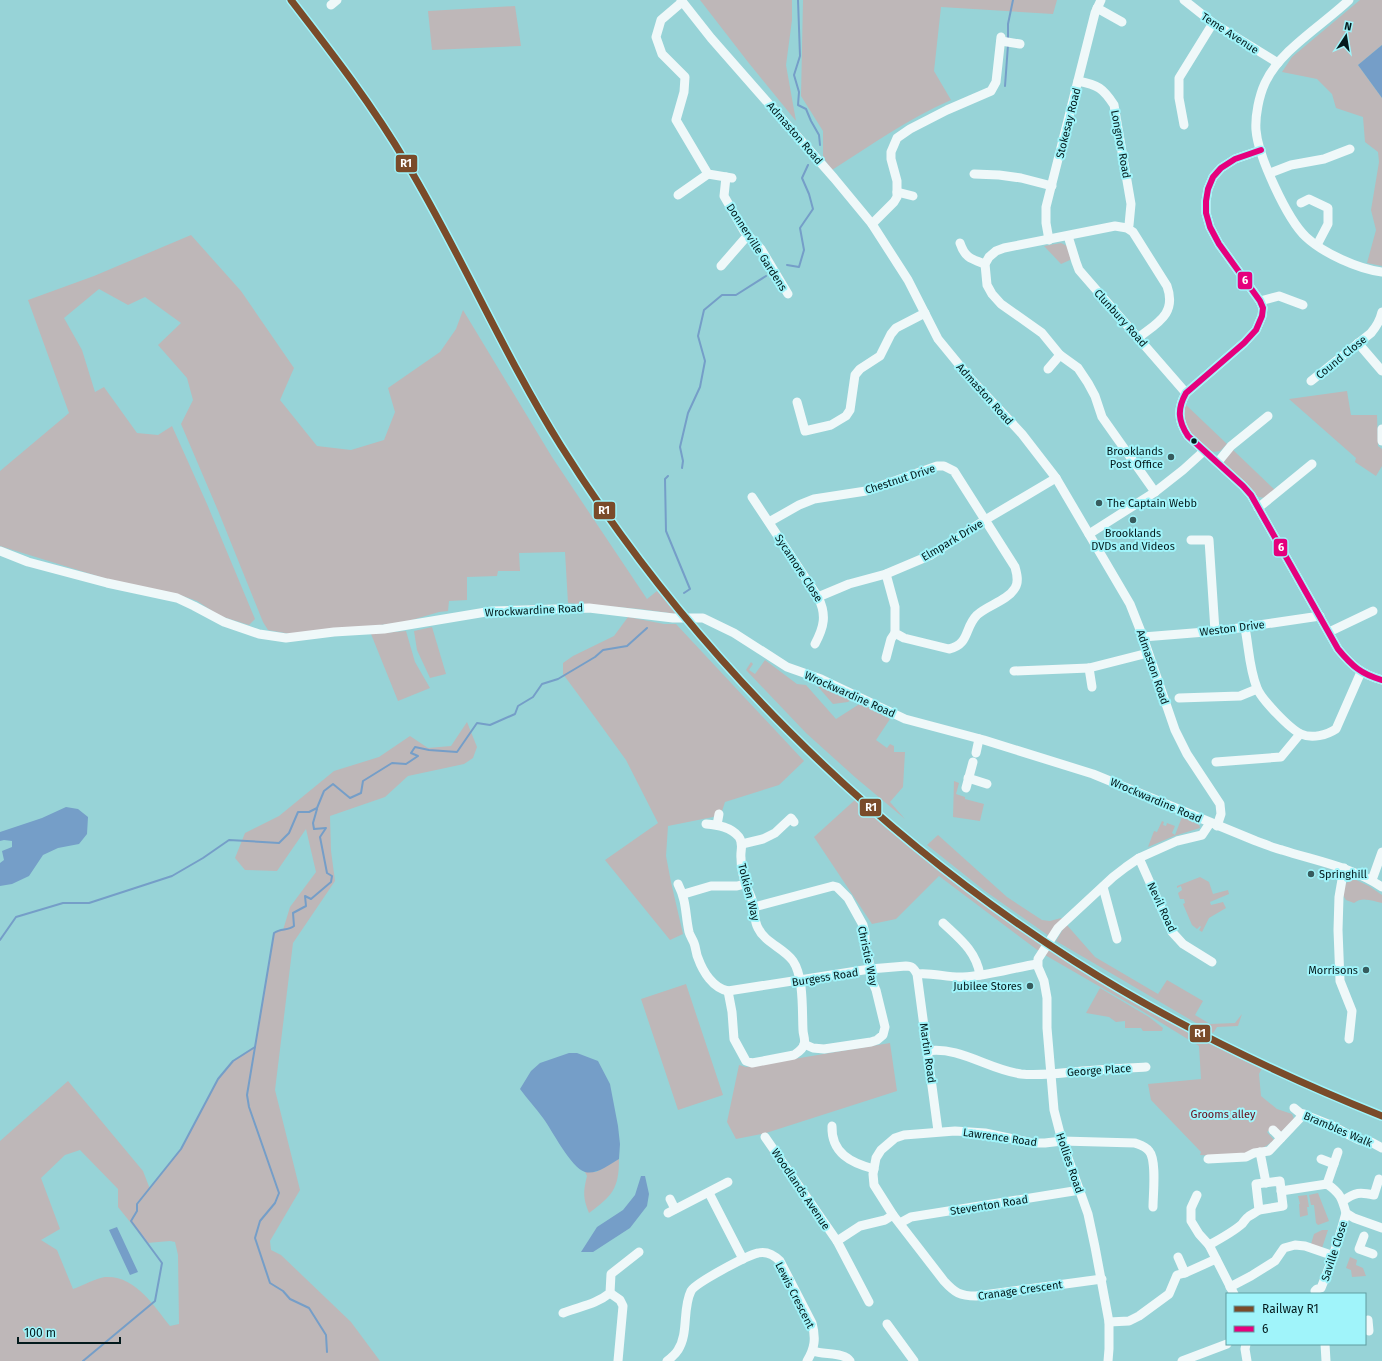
<svg xmlns="http://www.w3.org/2000/svg" width="1382" height="1361" font-family="'Fira Sans',sans-serif">
<rect width="100%" height="100%" fill="#97d3d7"/>
<g fill="#beb7b8" fill-rule="evenodd">
<polygon points="700,0 792,0 792,20 786,65 796,121 748,62"/>
<path d="M803 0H1057L1053 14 941 7 934 71 951 100C909 118 870 146 832 170L823 157V131L801 96Z"/>
<polygon points="1360,0 1382,0 1382,45 1358,65 1382,98 1382,266 1367,263 1376,230 1371,210 1379,162 1378,152 1365,142 1363,117 1336,108 1332,94 1317,79 1282,72 1292,57"/>
<polygon points="515,6 521,46 432,50 428,11"/>
<polygon points="191,235 241,291 294,368 280,400 317,446 351,450 384,440 395,412 388,388 440,352 456,329 463,310 552,457 647,599 657,591 677,614 640,609 568,603 565,552 519,553 520,571 498,571 497,576 467,577 467,600 449,601 448,611 439,612 405,622 348,629 291,634 268,630 263,622 219,513 181,424 193,400 187,378 158,345 181,323 145,297 128,305 99,289 64,318 82,350 95,392 104,387 137,433 158,435 172,426 207,504 255,619 249,625 220,616 197,601 177,594 107,579 0,546 0,471 69,413 28,300 94,276"/>
<polygon points="1061,243 1067,246 1071,258 1070,260 1061,264 1044,246"/>
<polygon points="1347,391 1351,415 1377,415 1378,446 1382,449 1382,466 1376,476 1355,462 1356,458 1289,399"/>
<polygon points="1185,404 1227,444 1220,451 1214,452 1210,450 1190,434 1184,421"/>
<polygon points="1231,448 1275,490 1265,498 1259,497 1255,495 1225,464 1224,462"/>
<polygon points="628,617 664,624 676,624 804,761 779,785 725,802 722,811 713,817 668,826 666,856 671,882 683,934 670,940 605,860 658,823 626,760 597,720 563,674 563,663 573,656 614,636"/>
<polygon points="432,627 446,674 430,678 417,650 414,631"/>
<polygon points="406,631 415,662 430,688 398,701 371,634"/>
<polygon points="765,660 797,684 806,685 836,719 861,703 890,719 876,740 887,748 890,744 894,746 894,752 905,752 903,787 890,802 905,819 856,778 806,733 746,670 751,662 753,664 749,670 755,674"/>
<polygon points="816,680 852,699 848,702 833,704 814,682"/>
<path d="M467 722 477 747 473 758 464 764 408 776 385 797 330 816 331 851 335 881 293 943 275 1090 300 1190 270 1241 271 1250 281 1255 351 1322 380 1361H0V1141L68 1081 143 1171 150 1189 181 1149 218 1079 233 1061 255 1046 274 933 278 930H283L290 907 316 872 306 829 277 871 245 870 235 858 245 833 279 816 334 771 379 757 410 736 428 748 451 746ZM80 1150 118 1189V1207L147 1243 170 1241 175 1242 178 1255 179 1324 170 1326C154 1306 135 1275 105 1277 96 1278 82 1286 73 1289L57 1250 41 1240 60 1229 41 1178 65 1155Z"/>
<polygon points="954,781 959,783 956,794 965,797 965,799 984,804 980,821 953,817"/>
<polygon points="857,798 962,885 1045,944 1040,952 939,876 896,919 872,924 814,837"/>
<polygon points="1182,817 1199,824 1200,828 1174,836 1148,847 1154,831 1157,832 1162,821 1164,822 1163,825 1166,826 1167,823 1175,826 1172,833 1175,835"/>
<polygon points="938,835 1007,897 1042,920 1050,921 1061,918 1063,920 1049,936 985,891 927,845"/>
<polygon points="1200,877 1209,882 1213,894 1228,890 1229,894 1210,902 1211,905 1223,902 1226,908 1209,918 1202,932 1199,930 1201,927 1200,926 1197,929 1192,925 1183,904 1185,903 1184,899 1180,899 1178,893 1182,890 1181,886 1177,888 1177,886"/>
<path d="M1352 878 1369 886 1382 895V903C1373 901 1362 896 1354 903L1346 900 1344 897C1344 888 1344 883 1352 878Z"/>
<polygon points="1066,924 1095,957 1158,994 1167,980 1203,1001 1195,1015 1210,1024 1235,1023 1242,1014 1238,1026 1217,1027 1213,1033 1056,941"/>
<path d="M1051 948C1118 994 1191 1031 1262 1068L1259 1074 1261 1096 1277 1109 1292 1114 1294 1119 1281 1132 1274 1126 1267 1132 1274 1140C1254 1158 1226 1156 1200 1155L1201 1152 1151 1100 1148 1084 1201 1079 1199 1046 1142 1011 1045 955Z"/>
<polygon points="686,984 723,1095 678,1110 641,999"/>
<polygon points="1100,988 1149,1017 1163,1028 1162,1031 1143,1031 1141,1028 1125,1028 1125,1021 1116,1022 1109,1017 1086,1013"/>
<polygon points="890,1043 897,1091 766,1133 736,1139 727,1122 739,1065 746,1067"/>
<path d="M619 1159C619 1189 612 1196 589 1213 583 1198 583 1192 587 1176L585 1172H596Z"/>
<polygon points="1318,1193 1329,1221 1318,1225 1316,1223 1314,1205 1311,1205 1309,1195"/>
<polygon points="1307,1195 1309,1207 1307,1207 1308,1215 1300,1217 1299,1204 1300,1204 1298,1196"/>
<polygon points="1322,1230 1328,1230 1322,1248 1311,1244 1314,1234"/>
<polygon points="1350,1257 1357,1260 1356,1265 1363,1268 1366,1276 1352,1277 1351,1270 1346,1268"/>
</g>
<g fill="#759ec8">
<polygon points="1382,45 1382,98 1358,65"/>
<polygon points="66,807 78,809 88,817 87,834 79,844 58,848 43,855 29,876 12,884 0,886 0,863 4,860 2,851 12,847 12,841 4,840 0,841 0,832 42,818"/>
<path d="M569 1053H577L598 1061 610 1084 618 1126 620 1144 619 1159C609 1165 596 1175 585 1172 571 1168 552 1130 543 1118 536 1108 527 1099 520 1089L531 1071 540 1063Z"/>
<polygon points="641,1176 645,1176 649,1194 647,1206 630,1228 593,1252 581,1252 597,1227 623,1210 635,1195"/>
<polygon points="117,1227 138,1272 130,1275 109,1230"/>
</g>
<g fill="none" stroke-linecap="round" stroke-linejoin="round">
<g stroke="#759ec8" stroke-width="2">
<polyline points="798,0 800,56 794,75 799,92 798,105 806,109 811,121 819,135 820,145"/>
<polyline points="1008,39 1008,24 1013,0"/>
<polyline points="1005,86 1008,45"/>
<polyline points="787,265 799,267 804,250 800,228 813,209 809,194 802,178 808,165"/>
<polyline points="682,468 683,461 680,447 688,413 700,387 705,361 698,336 704,310 722,295 736,295 766,276"/>
<polyline points="668,476 665,479 666,531 690,589 684,593"/>
<path d="M317 809 313 823 314 829 326 828 320 837 327 873 332 876 331 882 311 899 305 896 306 906 293 913 294 926C288 931 281 928 274 933L247 1095 249 1107 279 1193 275 1203 260 1221 255 1238 270 1283 283 1291 290 1299 309 1308 326 1335 327 1352"/>
<polyline points="0,940 16,917 63,903 89,903 172,876 203,858 229,840 279,843 289,833 298,812 309,812 317,808 324,791 333,784 350,798 361,793 363,781 392,763 406,764 418,756 411,753 415,747 429,750 457,752 477,723 490,725 515,714 518,706 533,697 542,684 558,679 595,657 603,650 627,646 647,628"/>
<polyline points="83,1361 155,1301 162,1263 131,1221 137,1211 137,1204 181,1149 218,1079 233,1061 255,1047"/>
</g>
<g stroke="#eff8f9" stroke-width="9">
<polyline points="681,0 711,38 834,178 872,224 908,280 938,339 970,378 1022,434 1056,478 1130,604 1143,637 1175,730 1187,754 1220,804 1221,814 1217,826"/>
<polyline points="1184,0 1213,23 1278,63"/>
<path d="M1349 0C1323 25 1280 50 1265 83 1259 96 1255 116 1256 130 1258 156 1287 219 1306 237 1323 253 1358 269 1382 272"/>
<polyline points="682,2 661,20 656,37 662,54 685,77 684,92 676,120 708,174 732,178"/>
<polyline points="331,5 337,0"/>
<polyline points="1097,8 1122,22"/>
<polyline points="1001,41 1020,44"/>
<path d="M1078 81C1098 85 1103 88 1114 105L1131 204 1129 225 1127 228"/>
<polyline points="1184,125 1179,98 1179,78 1213,23"/>
<path d="M1261 150 1235 159 1221 168 1213 177 1208 189 1206 201V213L1210 227 1219 244 1260 301 1263 308 1262 316 1256 330 1244 343 1186 393C1177 409 1178 421 1188 436L1243 486 1251 495 1338 649C1352 666 1361 674 1382 680"/>
<polyline points="1270,173 1291,165 1324,159 1350,149"/>
<polyline points="974,174 999,175 1021,178 1052,186"/>
<polyline points="726,177 724,196 744,231 761,249 788,294"/>
<polyline points="897,192 913,196"/>
<polyline points="678,195 708,174"/>
<polyline points="1301,203 1309,199 1328,208 1328,224 1317,245"/>
<polyline points="872,224 894,202 897,197 897,181 891,159 891,152 897,138 910,129 947,110 991,91 996,82 1001,37"/>
<polyline points="1068,236 1076,262 1079,270 1186,393"/>
<polyline points="1049,240 1046,223 1046,207 1095,13 1101,0"/>
<path d="M960 243C965 258 971 259 985 264"/>
<polyline points="721,266 748,235"/>
<polyline points="1260,301 1279,296 1303,305"/>
<path d="M1138 338C1157 323 1177 314 1167 286L1133 232 1127 228 1115 226 1004 248 996 251 989 257 985 264 987 285 992 294 1001 304 1042 333 1060 355 1078 368 1088 383 1095 396 1102 417 1155 492"/>
<polyline points="1358,343 1382,371"/>
<polyline points="1048,369 1060,355"/>
<path d="M1311 381 1371 333C1377 326 1380 321 1382 312"/>
<polyline points="797,402 805,431 831,425 846,416 850,410 855,375 860,369 880,356 891,334 896,328 925,313"/>
<polyline points="1382,429 1382,441"/>
<polyline points="1218,462 1231,446 1268,416"/>
<path d="M752 497 818 597C827 615 824 627 815 644"/>
<polyline points="1258,508 1312,464"/>
<path d="M769 522 799 505 814 499 866 491 937 466H944L954 471 1015 567C1017 574 1019 582 1015 588 1007 601 988 605 977 615 964 628 970 644 949 649L904 638 895 633V607L886 574"/>
<polyline points="1089,534 1155,492 1183,470 1204,451"/>
<polyline points="1191,540 1209,540 1215,631"/>
<path d="M0 551 28 562 107 583 177 598 194 606 224 622 259 634 286 638 334 632 384 629 492 611 589 608 673 618H703L734 633 787 667 821 679 905 719 984 740 1093 774 1256 841C1265 844 1273 848 1282 850 1316 861 1352 867 1382 887"/>
<polyline points="818,597 849,584 886,574 931,555 985,520 1056,478"/>
<path d="M1245 628C1249 648 1249 668 1257 688 1261 699 1290 729 1301 734 1312 739 1327 735 1336 729L1361 672"/>
<polyline points="1329,632 1373,611"/>
<polyline points="1143,637 1218,631 1320,616"/>
<polyline points="886,658 891,639 895,633"/>
<polyline points="1089,668 1092,687"/>
<polyline points="1014,671 1089,668 1148,653"/>
<polyline points="1179,698 1240,696 1257,689"/>
<polyline points="976,753 979,739"/>
<polyline points="1216,762 1281,757 1300,734"/>
<polyline points="968,778 987,784"/>
<polyline points="966,788 973,762"/>
<path d="M706 824C718 825 731 827 739 837 744 844 740 851 741 858 741 867 743 876 746 885 748 891 752 897 753 904 755 912 754 921 758 928 765 943 784 948 793 961 804 977 802 1011 803 1030 803 1035 806 1040 804 1045 802 1050 798 1052 794 1055L752 1063 746 1061 734 1039 732 1012 728 991"/>
<polyline points="717,825 719,814"/>
<polyline points="742,844 763,839 775,833 791,818 794,822"/>
<polyline points="1139,858 1172,932 1183,944 1212,962"/>
<polyline points="1344,868 1339,897 1338,930 1340,981 1352,1011 1349,1039"/>
<polyline points="1372,880 1382,852"/>
<path d="M678 884C687 902 685 914 689 932 690 936 693 940 694 943 696 948 696 954 698 958 703 972 713 988 728 991L870 969 906 966C913 966 914 969 917 974L938 1131"/>
<polyline points="1103,887 1117,939"/>
<polyline points="684,894 711,886 737,886 745,884"/>
<polyline points="754,907 833,886 837,887 848,898 863,925 865,933 865,948 869,961 871,979 876,990 885,1027 883,1035 877,1040 871,1042 824,1049 813,1048 804,1044"/>
<path d="M943 923C960 939 976 951 980 975"/>
<path d="M917 974C932 972 948 978 963 977 989 976 1012 968 1037 964"/>
<path d="M927 1051C960 1046 989 1070 1021 1074 1041 1076 1062 1073 1082 1071 1103 1069 1125 1068 1146 1067"/>
<polyline points="1294,1108 1300,1113 1333,1126 1351,1136 1359,1140 1371,1142 1382,1148"/>
<path d="M832 1126C831 1153 851 1163 874 1169"/>
<polyline points="1273,1130 1281,1138"/>
<polyline points="765,1137 837,1241 869,1302"/>
<polyline points="1260,1152 1266,1183"/>
<polyline points="1208,1159 1246,1157 1254,1153 1269,1151 1304,1114"/>
<polyline points="1321,1159 1334,1164"/>
<polygon points="1280,1181 1283,1206 1259,1210 1256,1184"/>
<polyline points="1327,1184 1338,1152"/>
<path d="M1281 1191 1327 1184C1340 1193 1342 1198 1346 1213L1354 1218 1382 1228"/>
<polyline points="709,1193 743,1259"/>
<polyline points="1197,1195 1191,1208 1191,1221 1199,1234 1209,1245 1234,1294"/>
<polyline points="670,1199 675,1209"/>
<path d="M1343 1201C1355 1192 1360 1192 1374 1195L1379 1179"/>
<polyline points="668,1213 728,1182"/>
<polyline points="900,1223 911,1217 1080,1190"/>
<polyline points="1364,1236 1359,1249 1373,1254"/>
<polyline points="837,1241 860,1226 885,1220 893,1215"/>
<path d="M1209 1245C1220 1239 1233 1232 1242 1224 1244 1222 1246 1218 1248 1217 1252 1214 1255 1213 1259 1210"/>
<polyline points="1178,1257 1185,1273"/>
<path d="M1102 1279 976 1296C960 1296 955 1293 944 1281L893 1215 874 1185 873 1174 876 1158 881 1150 895 1138 904 1135 955 1131 985 1133 1033 1143H1045L1062 1141 1135 1143C1140 1145 1145 1146 1149 1151 1157 1160 1153 1195 1153 1207"/>
<polyline points="1230,1287 1251,1276 1275,1261 1284,1248 1295,1245 1305,1246 1334,1256"/>
<polyline points="610,1293 620,1300 623,1306 618,1361"/>
<path d="M1316 1294 1315 1291 1317 1289 1321 1288C1331 1264 1339 1239 1346 1213"/>
<path d="M563 1313C581 1306 595 1305 610 1293L611 1274 639 1252"/>
<polyline points="1368,1320 1369,1331"/>
<polyline points="1109,1322 1129,1321 1139,1316 1169,1294 1177,1275 1185,1273 1216,1259"/>
<polyline points="887,1324 914,1361"/>
<polyline points="1246,1344 1245,1349 1247,1361"/>
<polyline points="1325,1344 1326,1361"/>
<path d="M813 1351C823 1355 845 1352 850 1361"/>
<path d="M667 1361C671 1358 675 1355 678 1350 689 1333 682 1309 691 1291 695 1283 748 1255 758 1253 766 1251 774 1255 780 1261L812 1323C816 1338 815 1348 807 1361"/>
<polyline points="1108,1361 1109,1349 1109,1322 1095,1247 1088,1214 1062,1141 1054,1110 1047,1028 1047,998 1044,981 1038,967 1038,959 1058,928 1113,877 1126,867 1139,858 1177,841 1202,835 1210,823"/>
<polyline points="1182,1361 1227,1344"/>
</g>
<g stroke="#a0f4fa" stroke-width="9">
<path id="bus-1" d="M1261 150 1235 159 1221 168 1213 177 1208 189 1206 201V213L1210 227 1219 244 1260 301 1263 308 1262 316 1256 330 1244 343 1186 393C1177 409 1178 421 1188 436L1243 486 1251 495 1338 649C1352 666 1361 674 1382 680"/>
</g>
<use href="#bus-1" stroke="#e5007d" stroke-width="6"/>
<g stroke="#a0f4fa" stroke-width="10">
<path id="rail-1" d="M291 0C332 53 373 106 407 164 462 256 504 355 561 446 689 650 870 831 1074 961 1171 1023 1275 1073 1382 1116"/>
</g>
<use href="#rail-1" stroke="#7a4b2a" stroke-width="7"/>
</g>
<circle fill="#031a1c" stroke="#a0f4fa" stroke-width="1.5" cx="1194" cy="441" r="3.5"/>
<g fill="#375b5d" stroke="#a0f4fa" stroke-width="1.5">
<circle cx="1171" cy="457" r="4"/>
<circle cx="1099" cy="503" r="4"/>
<circle cx="1133" cy="520" r="4"/>
<circle cx="1311" cy="874" r="4"/>
<circle cx="1366" cy="970" r="4"/>
<circle cx="1030" cy="986" r="4"/>
</g>
<g text-anchor="middle" stroke-width="4" stroke-linejoin="round" paint-order="stroke">
<g font-size="11" fill="#031a1c" stroke="#a0f4fa">
<text transform="translate(1230 33) rotate(33)" y="4">Teme Avenue</text>
<text transform="translate(1068 123) rotate(-76)" y="4">Stokesay Road</text>
<text transform="translate(795 133) rotate(49)" y="4">Admaston Road</text>
<text transform="translate(1121 144) rotate(80)" y="4">Longnor Road</text>
<text transform="translate(757 247) rotate(57)" y="4">Donnerville Gardens</text>
<text transform="translate(1121 318) rotate(48)" y="4">Clunbury Road</text>
<text transform="translate(1341 357) rotate(-39)" y="4">Cound Close</text>
<text transform="translate(985 394) rotate(48)" y="4">Admaston Road</text>
<text transform="translate(900 479) rotate(-18)" y="4">Chestnut Drive</text>
<text transform="translate(952 540) rotate(-31)" y="4">Elmpark Drive</text>
<text transform="translate(799 568) rotate(57)" y="4">Sycamore Close</text>
<text transform="translate(534 610) rotate(-3)" y="4">Wrockwardine Road</text>
<text transform="translate(1232 628) rotate(-7)" y="4">Weston Drive</text>
<text transform="translate(1153 667) rotate(71)" y="4">Admaston Road</text>
<text transform="translate(850 694) rotate(24)" y="4">Wrockwardine Road</text>
<text transform="translate(1156 800) rotate(23)" y="4">Wrockwardine Road</text>
<text transform="translate(749 892) rotate(76)" y="4">Tolkien Way</text>
<text transform="translate(1162 907) rotate(65)" y="4">Nevil Road</text>
<text transform="translate(868 956) rotate(78)" y="4">Christie Way</text>
<text transform="translate(825 977) rotate(-9)" y="4">Burgess Road</text>
<text transform="translate(928 1053) rotate(82)" y="4">Martin Road</text>
<text transform="translate(1099 1070) rotate(-4)" y="4">George Place</text>
<text transform="translate(1338 1129) rotate(23)" y="4">Brambles Walk</text>
<text transform="translate(1000 1137) rotate(8)" y="4">Lawrence Road</text>
<text transform="translate(1070 1163) rotate(71)" y="4">Hollies Road</text>
<text transform="translate(801 1189) rotate(56)" y="4">Woodlands Avenue</text>
<text transform="translate(989 1205) rotate(-9)" y="4">Steventon Road</text>
<text transform="translate(1334 1251) rotate(-72)" y="4">Saville Close</text>
<text transform="translate(1020 1290) rotate(-8)" y="4">Cranage Crescent</text>
<text transform="translate(795 1295) rotate(63)" y="4">Lewis Crescent</text>
</g>
<g font-size="11" fill="#031a1c" stroke="#a0f4fa" text-anchor="end">
<text x="1163" y="455">Brooklands<tspan x="1163" dy="13">Post Office</tspan></text>
<text x="1107" y="507" text-anchor="start">The Captain Webb</text>
<text x="1133" y="537" text-anchor="middle">Brooklands<tspan x="1133" dy="13">DVDs and Videos</tspan></text>
<text x="1319" y="878" text-anchor="start">Springhill</text>
<text x="1358" y="974">Morrisons</text>
<text x="1022" y="990">Jubilee Stores</text>
</g>
<g font-size="11" fill="#680817" stroke="#a0f4fa">
<text x="1223" y="1118">Grooms alley</text>
</g>
</g>
<g stroke="#a0f4fa" stroke-width="1.5">
<rect x="395" y="154" width="23" height="19" rx="4" fill="#7a4b2a"/>
<rect x="1237" y="271" width="16" height="19" rx="4" fill="#e5007d"/>
<rect x="593" y="501" width="23" height="19" rx="4" fill="#7a4b2a"/>
<rect x="1273" y="538" width="15" height="19" rx="4" fill="#e5007d"/>
<rect x="859" y="798" width="23" height="19" rx="4" fill="#7a4b2a"/>
<rect x="1189" y="1024" width="22" height="19" rx="4" fill="#7a4b2a"/>
</g>
<g font-size="11" text-anchor="middle" font-weight="bold" fill="#fff">
<text x="406" y="167">R1</text>
<text x="1245" y="284">6</text>
<text x="604" y="514">R1</text>
<text x="1281" y="551">6</text>
<text x="871" y="811">R1</text>
<text x="1200" y="1037">R1</text>
</g>
<rect x="1226" y="1293" width="140" height="52" fill="#a0f4fa" stroke="#619da1"/>
<rect x="1234" y="1306" width="20" height="6" fill="#7a4b2a" stroke="#619da1"/>
<text x="1262" y="1313" font-size="12" fill="#031a1c">Railway R1</text>
<rect x="1234" y="1326" width="20" height="6" fill="#e5007d" stroke="#619da1"/>
<text x="1262" y="1333" font-size="12" fill="#031a1c">6</text>
<g transform="translate(1346 36) rotate(12)" stroke="#a0f4fa" stroke-width="3" paint-order="stroke">
<path d="M0-3L7 15L0 10L-7 15Z" fill="#031a1c"/>
<text y="-6" font-size="11" font-weight="bold" text-anchor="middle" fill="#031a1c">N</text>
</g>
<path d="M18 1337v6h102v-6" fill="none" stroke="#031a1c" stroke-width="2"/>
<text x="24" y="1337" font-size="12" fill="#031a1c" stroke="#a0f4fa" stroke-width="3" paint-order="stroke">100 m</text>
</svg>
